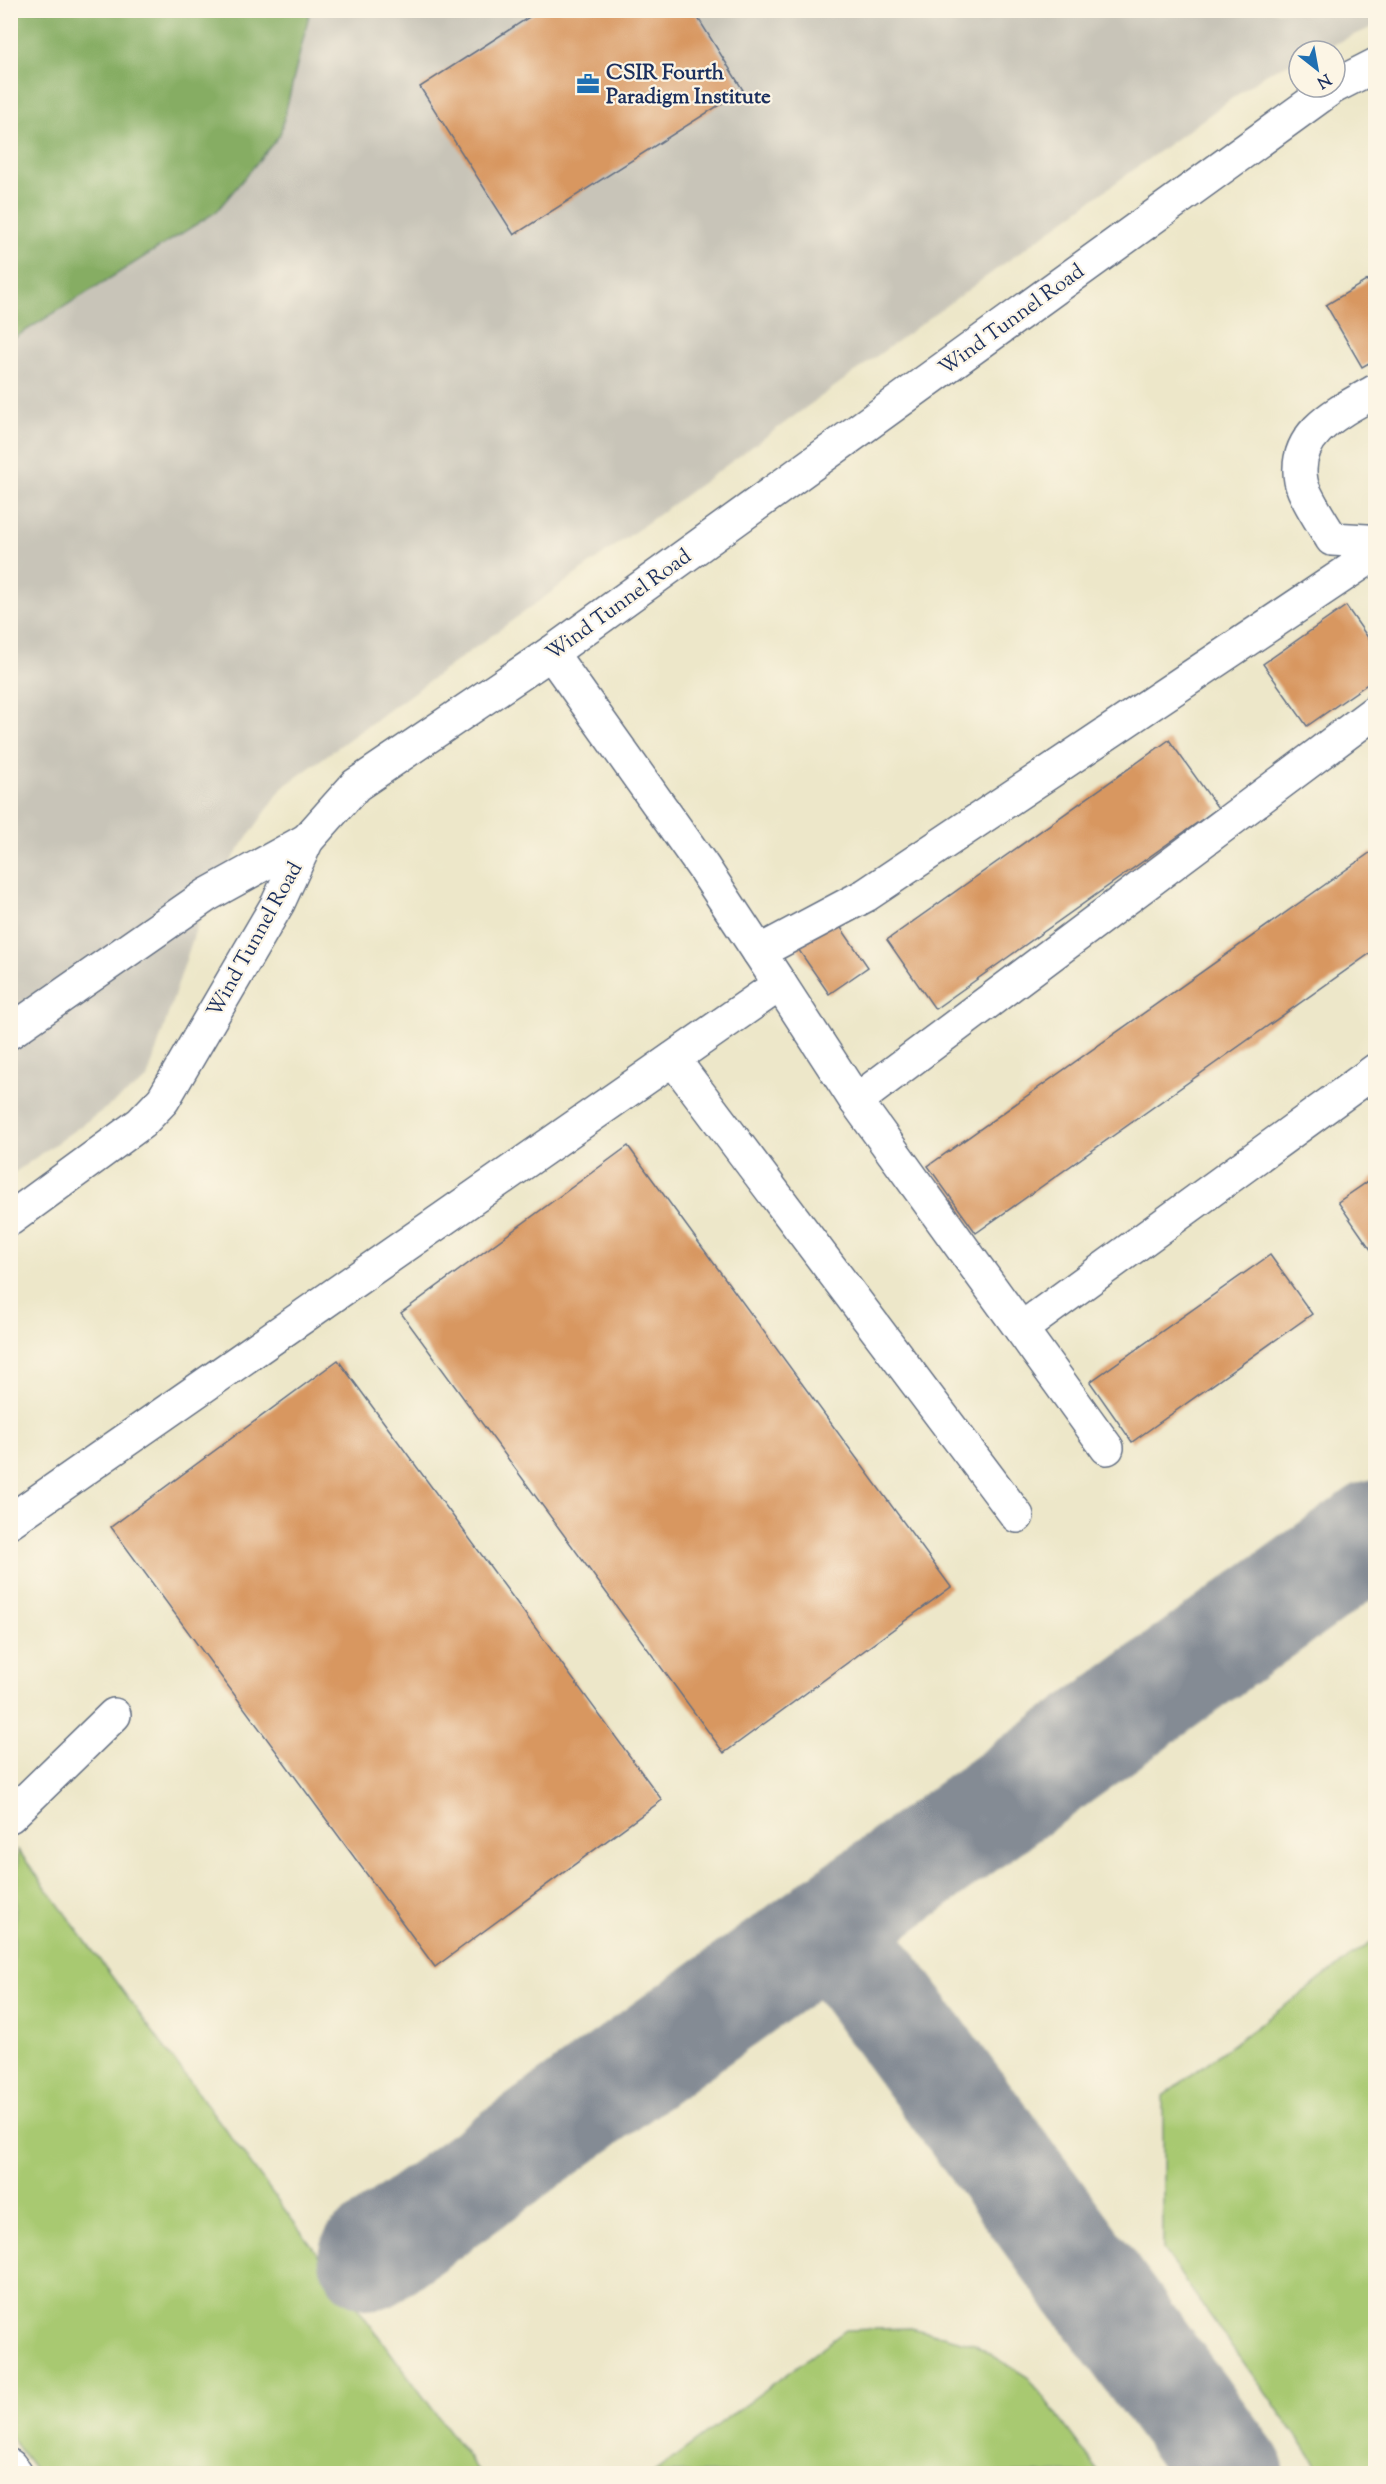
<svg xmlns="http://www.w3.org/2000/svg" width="1386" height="2484" font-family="'Sorts Mill Goudy',serif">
<rect width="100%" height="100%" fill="#fcf5e5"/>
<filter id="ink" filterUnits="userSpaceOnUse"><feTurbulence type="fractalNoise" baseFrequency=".0167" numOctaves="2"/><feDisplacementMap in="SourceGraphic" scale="12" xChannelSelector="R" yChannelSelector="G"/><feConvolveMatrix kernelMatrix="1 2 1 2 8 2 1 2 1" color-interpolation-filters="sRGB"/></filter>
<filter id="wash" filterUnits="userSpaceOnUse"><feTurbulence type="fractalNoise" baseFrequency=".008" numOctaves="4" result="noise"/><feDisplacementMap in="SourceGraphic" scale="24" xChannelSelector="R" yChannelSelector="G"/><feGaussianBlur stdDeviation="1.35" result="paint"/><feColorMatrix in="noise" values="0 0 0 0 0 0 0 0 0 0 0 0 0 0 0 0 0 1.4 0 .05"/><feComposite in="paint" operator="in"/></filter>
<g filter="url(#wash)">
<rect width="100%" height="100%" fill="#ede7c9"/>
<polygon fill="#c8c4b8" points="11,11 1375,11 1375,26 1318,51 1299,51 1299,59 1267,73 283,787 207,895 147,1079 11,1175"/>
<g fill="#a8c971" stroke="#627c68" stroke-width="1.5">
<polygon points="18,1850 480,2473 38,2473 10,2436 10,2036"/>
<polygon points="1375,1939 1375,2473 1323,2473 1163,2250 1163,2096"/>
<polygon points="911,2328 974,2344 1029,2378 1100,2473 653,2473 846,2330"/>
</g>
<polygon fill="#86ad63" stroke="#506e60" stroke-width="1.5" points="11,10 310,11 280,135 216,212 11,340"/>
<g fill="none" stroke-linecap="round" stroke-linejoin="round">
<g stroke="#848b94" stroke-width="105">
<polyline points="829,1926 1232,2474"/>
<polyline points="371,2257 1376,1532"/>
</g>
</g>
<g id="blocks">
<g fill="#d89760">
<polygon points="540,10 693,10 743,90 514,235 420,87"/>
<polygon points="1376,275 1376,359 1362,367 1326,305"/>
<polygon points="1346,606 1376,649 1376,678 1307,726 1263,664"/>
<polygon points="1169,740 1218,808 935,1009 887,940"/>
<polygon points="1371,852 1376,858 1376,949 976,1233 928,1166"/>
<polygon points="835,919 868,967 829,994 796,946"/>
<polygon points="628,1146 951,1587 724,1753 401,1313"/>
<polygon points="1376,1176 1376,1257 1338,1202"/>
<polygon points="1270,1255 1312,1314 1132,1442 1090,1382"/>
<polygon points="338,1360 662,1800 435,1967 111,1527"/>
</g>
</g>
</g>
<g filter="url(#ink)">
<use href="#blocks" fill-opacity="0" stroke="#646f83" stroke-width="1.5"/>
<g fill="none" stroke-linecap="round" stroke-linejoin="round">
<g stroke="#646f83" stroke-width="36">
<g id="minor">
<polyline points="1335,86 1376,65"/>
<path d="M1376 391C1341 411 1292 432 1301 481 1303 494 1324 526 1332 539L1367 541 1376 546"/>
<polyline points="759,952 866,895 1376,553"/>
<polyline points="780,984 856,1101 1107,1448"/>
<polyline points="10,1032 207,895 307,840"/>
<polyline points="673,1059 1017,1516"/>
<polyline points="856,1101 1376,711"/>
<polyline points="10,1219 141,1123 163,1100 278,903 307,840 356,785 551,653 1333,87"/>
<polyline points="1021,1329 1376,1070"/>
<polyline points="10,1521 780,984 703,867 551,653"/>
<polyline points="10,1816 114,1715"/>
<polyline points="10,2466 16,2474"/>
</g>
</g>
<use href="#minor" stroke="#fff" stroke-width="33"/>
</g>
</g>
<defs>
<g id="office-bare" transform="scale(1.8)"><path d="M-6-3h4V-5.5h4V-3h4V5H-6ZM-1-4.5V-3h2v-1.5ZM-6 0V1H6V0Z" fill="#1f6fb2" stroke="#fcf5e5" stroke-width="2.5" paint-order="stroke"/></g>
</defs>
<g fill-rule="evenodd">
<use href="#office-bare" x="588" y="84"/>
</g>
<g text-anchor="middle" stroke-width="4.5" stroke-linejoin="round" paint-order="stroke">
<g font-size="21" font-weight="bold" fill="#1b2f5e" stroke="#fcf5e5" text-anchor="start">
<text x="606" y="79">CSIR Fourth<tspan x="606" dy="24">Paradigm Institute</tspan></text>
</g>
<g font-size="21" fill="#1b2f5e" stroke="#fcf5e5">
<text transform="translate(1011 319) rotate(-36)" y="7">Wind Tunnel Road</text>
<text transform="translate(618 604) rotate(-36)" y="7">Wind Tunnel Road</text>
<text transform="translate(254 939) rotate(-61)" y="7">Wind Tunnel Road</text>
</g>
</g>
<rect width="1386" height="2484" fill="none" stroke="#fcf5e5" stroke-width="36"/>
<g transform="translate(1317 69) rotate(149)"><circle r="28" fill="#fcf5e5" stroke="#a2a6af" stroke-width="1.5"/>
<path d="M0-4.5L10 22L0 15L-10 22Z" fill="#1f6fb2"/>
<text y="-9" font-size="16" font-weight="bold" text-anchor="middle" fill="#1b2f5e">N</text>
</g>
</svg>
